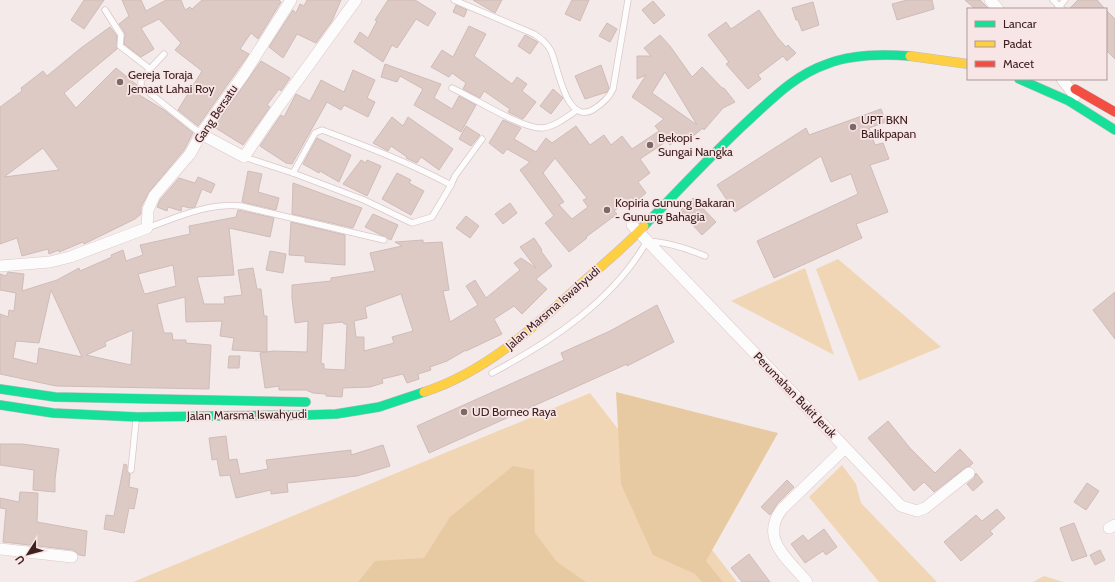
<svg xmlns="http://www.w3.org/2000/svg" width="1115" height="582" font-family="Cabin,sans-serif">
<rect width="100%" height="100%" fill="#f4eaea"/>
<g fill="#f0d6b5">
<polygon points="838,259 941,347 859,381 816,269"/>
<polygon points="805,268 834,355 731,301"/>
<polygon points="590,393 737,582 133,582"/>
<polygon points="842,465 856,484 861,503 937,582 879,582 809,497"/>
<polygon points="1044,576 1063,582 1033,582"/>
</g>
<g fill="#e8caa2">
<polygon points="616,392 778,433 706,561 723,582 702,582 695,574 653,555 621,484"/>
<polygon points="513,466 534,470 535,533 557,562 586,582 358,582 375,561 424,558 450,517"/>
</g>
<g fill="#ddcac5" stroke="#cfbcb8" fill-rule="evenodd">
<polygon points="84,0 104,0 84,29 71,20"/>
<polygon points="122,0 141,0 146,11 166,0 181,0 185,10 190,7 192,9 202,0 279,0 281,2 258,39 251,33 240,49 249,54 198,126 178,110 202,71 175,50 181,43 159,19 141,28 154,49 141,57 124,44 125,33 119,24 129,16"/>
<polygon points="307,0 341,0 332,21 316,43 297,34 283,58 269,47 293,10 296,13 300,4 304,6"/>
<polygon points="388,0 415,0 436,13 428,26 416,19 397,48 392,45 383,62 354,42 360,32 368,38 377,21 375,20"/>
<polygon points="473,0 502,0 495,13"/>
<polygon points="572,0 589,0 580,21 565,14"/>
<polygon points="907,0 932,0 934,9 897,20 892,4"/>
<polygon points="965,0 980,0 989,9 975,9"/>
<polygon points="1078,0 1097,0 1105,9 1069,9"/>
<polygon points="653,1 665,15 654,24 642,10"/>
<polygon points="813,2 819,25 802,31 798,20 796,20 792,8"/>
<polygon points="456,5 467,10 464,17 453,12"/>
<polygon points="759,10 777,37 786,47 788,45 796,53 787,61 783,56 758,75 761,79 748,89 726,64 729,62 708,35 726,22 731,29"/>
<polygon points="1106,10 1115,19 1115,59 1106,50"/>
<polygon points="607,23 617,29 610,42 599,36"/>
<polygon points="469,26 486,34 474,56 512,84 517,77 527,84 522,91 536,102 523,119 508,112 510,109 484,91 480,98 463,89 466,83 452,73 449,77 431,67 442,50 453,57"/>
<path d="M110 27 117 36V49L64 93 76 108 116 68 137 85 138 89 136 93 164 110 193 133 184 150 149 192 141 207V214L135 219 84 244 83 242 59 252V250L49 254 48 249 22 256 17 238 0 244V107L22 91 21 88 43 71 47 76 81 48ZM43 148 59 170 4 177Z"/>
<polygon points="525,35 538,42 530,54 518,46"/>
<path d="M660 35 670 46 692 77 702 67 722 88H724L735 102 723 108 704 130 703 128 687 141 681 135 670 145 667 141 640 159 650 173 638 182 646 193 635 202 632 197 614 211 617 214 586 237 587 238 569 252 545 223 554 216 520 170 530 162 507 149 503 154 489 143 503 120 521 128 514 139 536 152 546 138 552 143 576 126 590 145 604 135 611 145 622 136 632 149 659 131 655 126 664 119 632 97 646 75 637 79V56H651L644 48ZM665 72 697 125 652 93ZM555 158 587 198 583 200 588 207 572 219 559 205 564 202 543 173Z"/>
<polygon points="261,61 290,78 281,91 279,89 267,105 270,107 243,145 214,127"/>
<polygon points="385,64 441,84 434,98 452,109 459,96 476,105 461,132 414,105 423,89 400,76 397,82 381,77"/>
<polygon points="601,65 609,88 607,92 585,99 575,76"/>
<polygon points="353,70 375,80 367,98 375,102 368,117 344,105 341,110 327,102 292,164 286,163 260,146 281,115 284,117 296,94 310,101 321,80 344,92"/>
<polygon points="553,89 563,98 551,114 540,106"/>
<polygon points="881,109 886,122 869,128 875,145 883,143 889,159 870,165 888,212 856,224 862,238 774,278 757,241 858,194 851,174 831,182 821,156 735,212 717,185 806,128 809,135"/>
<polygon points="392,117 403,126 408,117 453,149 439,170 421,157 417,163 406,158 407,157 391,146 388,151 373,143"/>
<polygon points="466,126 480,135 471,146 459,139"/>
<polygon points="317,138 351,155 339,182 320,171 319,173 303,164"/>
<polygon points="361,160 366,163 367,160 381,166 367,196 343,184"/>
<polygon points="248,171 262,174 258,192 279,198 276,210 242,202"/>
<polygon points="397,173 411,180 409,183 424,191 411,215 382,199"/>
<polygon points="198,177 215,184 211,193 202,189 195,207 190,208 182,206 181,211 168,207 167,211 157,207 160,200 179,178 195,183"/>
<polygon points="293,183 362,208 353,228 292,214"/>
<polygon points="693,198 716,222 702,235 680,211"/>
<polygon points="510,203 517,213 503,224 495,214"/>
<path d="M238 210 274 218 270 237 229 228 234 275 197 277 204 304H225L224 297 242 295 238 270 253 268 257 289H261L264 316H267V352L232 350 234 338 220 336 222 321 186 322 185 297 157 304 164 333H172L173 340H186V343L211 345 209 389 56 386 0 374V314L8 317 9 310 14 311 16 293 0 290V274L6 276 8 272 24 274 22 291 57 280 79 268 80 271 112 257 111 255 123 250 126 261 143 255 140 245 190 234 189 226 236 217ZM173 265 176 286 145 294 144 293 138 274ZM51 290 82 357 39 348 37 364 13 358 16 341 39 343ZM133 330 131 365 86 355 106 346 105 342Z"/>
<polygon points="373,214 398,225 391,240 365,227"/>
<polygon points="466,216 479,226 470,238 456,228"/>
<polygon points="291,222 345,235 345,265 305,262 305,256 289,255"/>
<path d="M534 238 542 250 541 251 552 266 536 279 547 289 522 314 514 306 494 319 502 334 466 351V350L447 361 430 367 431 370 418 374 419 379 407 383 403 374 382 379 383 383 370 387 343 388 342 397 326 396V394L313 393 306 390H279V386L265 388 260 353 273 351 307 352 308 321 295 323 292 298V285L331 281V278L375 271 370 253 402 246 395 242 423 240V243L442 242 449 290 443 291 450 322 478 305 466 286 475 280 486 298 520 270 514 263 521 258 536 268 520 247ZM401 294 413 331 392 337 394 343 364 351V337H356L354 321 367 318 365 307ZM343 322 344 324H347L345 370 324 369V364L321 363 323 324Z"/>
<polygon points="270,251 286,254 283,273 266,270"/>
<polygon points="1115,292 1115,339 1093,310"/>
<polygon points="657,305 674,342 627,366 627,364 429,453 417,426 564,360 561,353 610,331"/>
<polygon points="229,356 240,356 239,368 228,368"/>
<polygon points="888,421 910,448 935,473 960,449 973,463 970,466 965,468 934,492 924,482 914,491 868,438"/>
<polygon points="226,436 229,460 237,459 240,474 268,469 266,460 351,450 351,455 383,445 390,466 357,476 287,483 288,492 271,494 271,490 236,498 230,475 220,476 217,459 212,460 209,438"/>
<polygon points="0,444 22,444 59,449 55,479 55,492 33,490 34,470 0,465"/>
<polygon points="124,464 127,465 127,471 130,474 129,487 138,489 134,509 129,508 124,533 104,529 106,515 114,516"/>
<polygon points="976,473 983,482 973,491 967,484 974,478"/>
<polygon points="787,480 794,487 777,504 770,515 761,507"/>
<polygon points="1087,483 1099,491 1086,510 1074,502"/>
<polygon points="20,492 38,493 37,522 87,531 85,556 79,555 73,550 3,542 6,509 0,508 0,498 19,502"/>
<polygon points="997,509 1005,518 990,531 993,534 961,561 944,542 976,515 982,521"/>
<polygon points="1074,523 1087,556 1072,561 1060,528"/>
<polygon points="824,529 837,547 826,555 823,551 805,563 791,544 803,535 808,541"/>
<polygon points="1100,550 1105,560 1095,565 1090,555"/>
<polygon points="749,554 770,582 742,582 731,568"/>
</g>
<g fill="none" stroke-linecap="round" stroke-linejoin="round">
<g stroke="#dcc7c8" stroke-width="7">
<g id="lane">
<path d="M454 0 534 34C541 39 547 43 551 51 558 66 566 127 594 109 602 104 609 98 613 89L628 0"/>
<polyline points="1053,0 1062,9"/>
<polyline points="1057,9 1065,0"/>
<polyline points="105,10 121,35 120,46 150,69 141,81 141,86 201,134"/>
<polyline points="150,69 164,54"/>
<path d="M452 88C472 97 522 129 542 128 554 127 567 117 577 110"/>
<path d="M244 157 293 173 315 133 322 130C368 147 408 162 451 185L455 176 482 139"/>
<polyline points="293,173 364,200 412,223 432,217 451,185"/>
<path d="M147 228C178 217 207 203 241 206L384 240"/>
<path d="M492 373C552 341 613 301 647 241 667 242 686 248 705 256"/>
<polyline points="131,470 136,421"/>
</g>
</g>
<g stroke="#dcc7c8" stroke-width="12">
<g id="street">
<polyline points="990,0 998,9"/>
<polyline points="1062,79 1075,96"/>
<polyline points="201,134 244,157 271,117 356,0"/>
<polyline points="632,225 901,506 917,511 925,508 969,473"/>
<polyline points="0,266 50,262 70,257 147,228 148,210 154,196 190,154 201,134 244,74 291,0"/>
<polyline points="1109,528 1115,525"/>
<polyline points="0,549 72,557"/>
<path d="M807 582C788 559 759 539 782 509L845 448"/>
</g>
</g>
<g stroke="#bfbdc3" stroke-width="10">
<g id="fast">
<polyline points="1019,79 1069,101 1115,130"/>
<path d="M644 226C679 190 712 154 749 120 773 98 795 75 827 64 853 54 882 54 910 56"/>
<polyline points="0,389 55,397 306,402"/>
<polyline points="0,405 53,413 137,417 306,415 336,414 379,407 424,392"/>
</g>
</g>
<g stroke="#bfbdc3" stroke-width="10">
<g id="slow">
<polyline points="910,56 968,64"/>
<path d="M424 392C486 372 534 327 581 284 602 265 625 247 644 226"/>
</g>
</g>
<g stroke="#bfbdc3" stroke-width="10">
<polyline id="jam" points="1075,89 1115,112"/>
</g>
<use href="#lane" stroke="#fdfcfc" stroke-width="5.5"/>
<use href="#street" stroke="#fdfcfc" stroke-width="11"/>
<use href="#fast" stroke="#16e098" stroke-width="9"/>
<use href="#slow" stroke="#ffcf43" stroke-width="9"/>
<use href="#jam" stroke="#f24e42" stroke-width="9"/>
</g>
<g fill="#7e6767" stroke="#f8e6e6" stroke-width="1.5">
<circle cx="120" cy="82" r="4"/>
<circle cx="853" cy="127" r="4"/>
<circle cx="650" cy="145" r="4"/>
<circle cx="607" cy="210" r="4"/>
<circle cx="464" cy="412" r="4"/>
</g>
<g text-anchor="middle" stroke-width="3.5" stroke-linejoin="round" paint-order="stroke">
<g font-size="12" fill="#3f2021" stroke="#f8e6e6" text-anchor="start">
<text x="128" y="79">Gereja Toraja<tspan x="128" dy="14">Jemaat Lahai Roy</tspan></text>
<text x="861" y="124">UPT BKN<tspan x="861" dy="14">Balikpapan</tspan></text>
<text x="658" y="142">Bekopi -<tspan x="658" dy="14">Sungai Nangka</tspan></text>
<text x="615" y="207">Kopiria Gunung Bakaran<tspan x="615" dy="14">- Gunung Bahagia</tspan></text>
<text x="472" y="416">UD Borneo Raya</text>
</g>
<g font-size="12" fill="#3f2021" stroke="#f8e6e6">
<text transform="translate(216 114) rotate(-56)" y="4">Gang Bersatu</text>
<text transform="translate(553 308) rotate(-41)" y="4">Jalan Marsma Iswahyudi</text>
<text transform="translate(795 395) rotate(46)" y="4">Perumahan Bukit Jeruk</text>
<text transform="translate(247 415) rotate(-1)" y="4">Jalan Marsma Iswahyudi</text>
</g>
</g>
<rect x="967" y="8" width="140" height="72" fill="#f8e6e6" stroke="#ae9797"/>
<rect x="975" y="21" width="20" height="6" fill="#16e098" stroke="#ae9797"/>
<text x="1003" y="28" font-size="12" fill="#3f2021">Lancar</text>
<rect x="975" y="41" width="20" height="6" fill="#ffcf43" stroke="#ae9797"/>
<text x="1003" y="48" font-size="12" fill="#3f2021">Padat</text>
<rect x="975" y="61" width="20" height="6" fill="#f24e42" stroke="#ae9797"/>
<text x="1003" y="68" font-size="12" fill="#3f2021">Macet</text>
<g transform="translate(28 554) rotate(234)" stroke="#f8e6e6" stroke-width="3" paint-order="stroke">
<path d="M0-3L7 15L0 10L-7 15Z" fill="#3f2021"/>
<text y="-6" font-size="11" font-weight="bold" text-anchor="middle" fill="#3f2021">U</text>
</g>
</svg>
